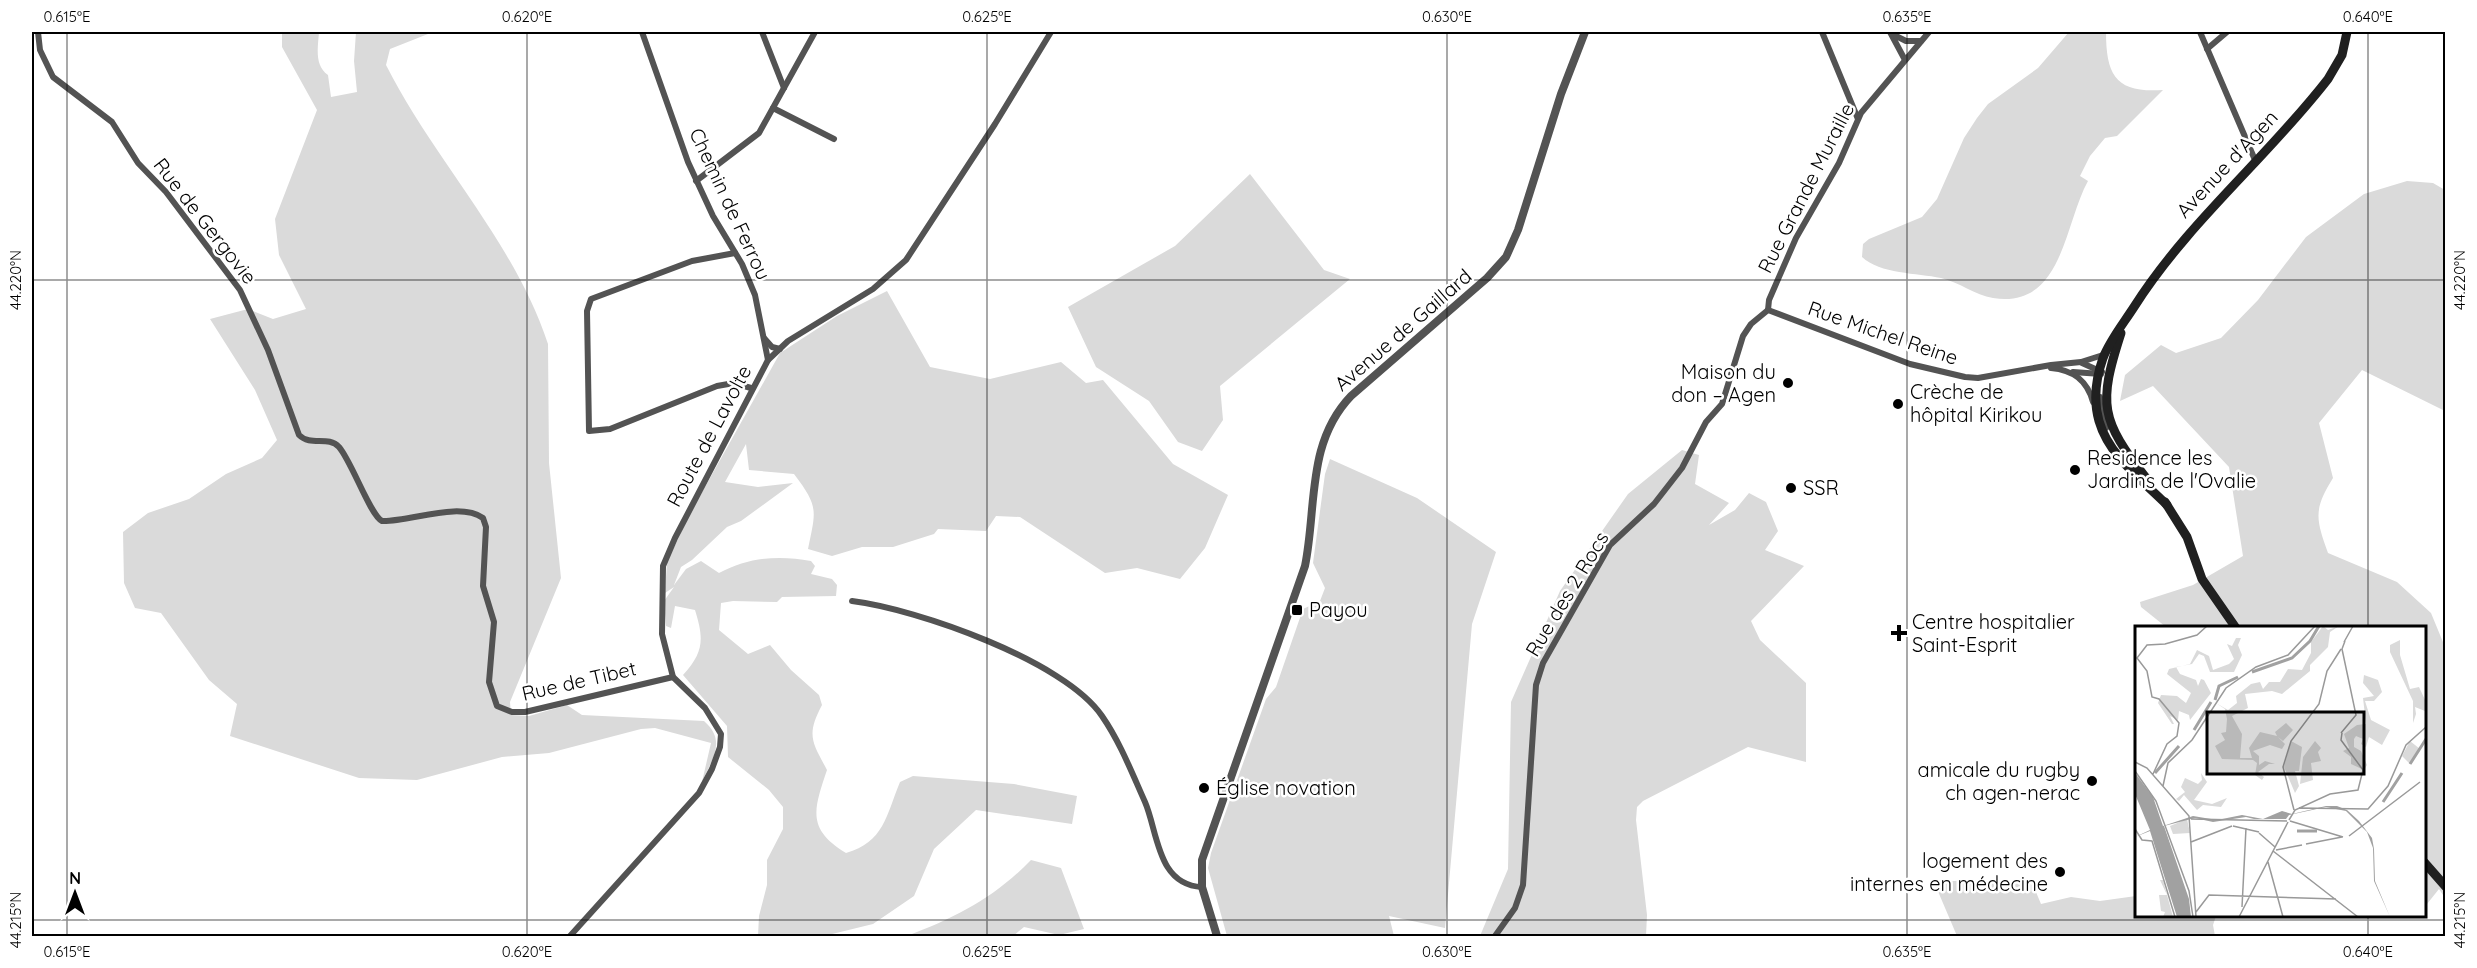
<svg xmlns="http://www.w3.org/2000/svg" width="2477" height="968" font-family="Quicksand,sans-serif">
<rect width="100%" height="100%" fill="#fff"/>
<g fill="#dadada">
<path d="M282 32H319C318 47 314 65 328 75L331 97 357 92 354 61 356 32H433L390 49 386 65C434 160 514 241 548 344L549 463 561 578 510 702 511 715 529 716 567 705 582 715 704 721C727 741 712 759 702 782L711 743 655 728 641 729 549 753 502 757 417 780 359 778 230 736 237 704 209 680 161 613 135 608 124 583 123 532 148 513 189 499 226 474 262 458 277 440 255 390 210 319 248 309 273 319 306 309 279 255 275 219 317 110 282 47Z"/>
<path d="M2069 32H2106C2106 77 2117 93 2163 90L2117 136 2105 138 2090 156 2080 176 2088 181C2064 224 2063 309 1993 298 1975 295 1959 282 1941 278 1917 273 1880 274 1862 257L1863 244 1869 239 1922 217 1937 199 1964 138 1977 118 1988 104 2038 68Z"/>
<polygon points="1250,174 1324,270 1350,279 1220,386 1223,420 1202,451 1178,442 1149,401 1096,367 1068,307 1175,246"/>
<path d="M2407 181 2433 183 2445 190V411L2362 370 2319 423 2333 478C2313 510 2316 519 2328 553L2397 582 2431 613 2445 647V898L2439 889 2427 904H2425L2424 628 2166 627 2141 607 2140 602 2193 585 2243 556 2229 467 2153 386 2120 401 2125 375 2161 345 2176 353 2221 338 2258 300 2306 237 2364 194Z"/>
<path d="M887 291 930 367 990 379 1061 362 1086 383 1103 380 1173 464 1228 495 1205 548 1180 579 1137 568 1105 573 1020 517 996 516 986 531 938 529 934 534 893 547H862L832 556 808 549C816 510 819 507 794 474L749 470 746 444 725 482 758 487 793 483 741 521 727 527 692 560 681 567 674 585 686 569 701 561 719 573C749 557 779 555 811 561L815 566 811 574 832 579 837 585 836 596 782 597 777 602 733 601 721 603 719 630 748 654 770 645 791 670 819 695 822 705C806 735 812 742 827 770 814 809 806 829 846 853 884 842 886 816 900 782L913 776 1014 784 1077 796 1072 824 976 810 934 849 914 896 873 924 824 936H758L759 916 767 885V860L783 829V807L769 790 728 757 727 726 683 675C704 652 704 639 695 610L675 606 671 628 666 626 664 601 674 587 665 593 667 562 691 512 780 353 837 316Z"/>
<polygon points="1682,450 1699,455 1695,484 1729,503 1709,525 1735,510 1749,493 1766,502 1778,531 1765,550 1804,566 1751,621 1760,640 1806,683 1806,762 1748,747 1643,801 1637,807 1636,820 1647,915 1646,936 1480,936 1508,869 1511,702 1560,591 1628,494"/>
<polygon points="1330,459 1417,498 1496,552 1472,624 1445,928 1389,916 1394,936 1227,936 1208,868 1211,853 1266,699 1276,687 1303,609 1320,601 1325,588 1313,563 1325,474"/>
<path d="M1031 860 1061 868 1084 929 1059 935 1024 927 1013 936H907C957 917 994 898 1031 860Z"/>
<polygon points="1974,880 2018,881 2033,885 2041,904 2071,897 2100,901 2136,896 2136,916 2216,916 2213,925 2215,936 1957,936 1934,882"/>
</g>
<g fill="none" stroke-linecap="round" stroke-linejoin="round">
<g stroke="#535353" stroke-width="6">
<path d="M38 32 40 50 53 77 112 122 138 163 166 192 240 290 268 350 299 435C311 447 328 435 339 447 352 462 370 515 382 521 410 522 459 501 483 518L486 527 483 586 494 622 489 682 497 706 512 712H525L673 677"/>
<polyline points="642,32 688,162 713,216 742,264 755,295 768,360"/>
<polyline points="762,32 784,88"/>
<polyline points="1822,32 1858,119"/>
<polyline points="1890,32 1905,60"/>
<polyline points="2200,32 2255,160"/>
<polyline points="1892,34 1906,41 1921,41"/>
<polyline points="2207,49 2227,32"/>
<polyline points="773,108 834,139"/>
<polyline points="696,181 759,133 815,32"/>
<polyline points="735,253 692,261 591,299 587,311 589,431 610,429 717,386 734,383 751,388"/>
<polyline points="1768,310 1910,364 1965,377 1978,378 2051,365 2081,362 2103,355"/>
<polyline points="1768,310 1769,300 1796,238 1839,163 1861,113 1929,32"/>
<polyline points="764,338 772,347 780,349"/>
<polyline points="2082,363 2102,372"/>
<path d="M2051 368C2073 370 2087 380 2093 402"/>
<polyline points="2073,372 2101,374"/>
<polyline points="2100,397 2106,428"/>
<path d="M852 601C917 609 1065 661 1102 716 1120 742 1132 773 1145 802 1158 832 1157 885 1202 887"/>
<polyline points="570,936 699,793 712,769 720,747 721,734 705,708 673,677 662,634 663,566 675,538 768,360 788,341 873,289 906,260 995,124 1051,32"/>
<polyline points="1495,936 1515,908 1523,885 1536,685 1543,663 1610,545 1654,504 1682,468 1706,422 1722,404 1743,336 1751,324 1768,310"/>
</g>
<path stroke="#535353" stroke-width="8" d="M1217 936 1202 887V860L1305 566C1317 507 1306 443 1351 396L1487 278 1506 257 1518 230 1561 94 1585 32"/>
<g stroke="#202020" stroke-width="9">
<path d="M2121 333C2098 404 2100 420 2147 479"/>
<polyline points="2165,502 2187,537 2202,579 2236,628"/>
<path d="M2167 505C2142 480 2109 456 2099 421 2093 400 2096 378 2103 358 2110 340 2123 324 2134 307 2188 222 2267 158 2328 79L2342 55 2347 32"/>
<polyline points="2424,862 2446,887"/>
</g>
</g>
<path fill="none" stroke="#000" stroke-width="1.5" stroke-opacity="0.45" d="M67 32V936M527 32V936M987 32V936M1447 32V936M1907 32V936M2368 32V628M32 280H2446M2368 916V936M32 920H2446"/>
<g fill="#000" stroke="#fff" stroke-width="2">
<circle cx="1788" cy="383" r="6"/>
<circle cx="1898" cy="404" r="6"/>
<circle cx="2075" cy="470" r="6"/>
<circle cx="1791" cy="488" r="6"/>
<rect x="1291" y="604" width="12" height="12" rx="3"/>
<path d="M1896 624h6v6h6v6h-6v6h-6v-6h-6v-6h6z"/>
<circle cx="2092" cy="781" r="6"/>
<circle cx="1204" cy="788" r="6"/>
<circle cx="2060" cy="872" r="6"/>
</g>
<g text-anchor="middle" stroke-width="5" stroke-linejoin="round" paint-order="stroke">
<g font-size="20" fill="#000" stroke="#fff">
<text transform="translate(2227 164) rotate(-47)" y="7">Avenue d'Agen</text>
<text transform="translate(1806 188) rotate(-63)" y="7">Rue Grande Muraille</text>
<text transform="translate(730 204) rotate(65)" y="7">Chemin de Ferrou</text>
<text transform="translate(205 221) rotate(52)" y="7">Rue de Gergovie</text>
<text transform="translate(1403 330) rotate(-41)" y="7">Avenue de Gaillard</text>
<text transform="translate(1883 333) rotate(19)" y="7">Rue Michel Reine</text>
<text transform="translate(709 436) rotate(-62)" y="7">Route de Lavolte</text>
<text transform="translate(1567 594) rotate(-59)" y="7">Rue des 2 Rocs</text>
<text transform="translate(579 681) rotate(-13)" y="7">Rue de Tibet</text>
</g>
<g font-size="20" fill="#000" stroke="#fff" text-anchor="start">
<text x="1776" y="379" text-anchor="end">Maison du<tspan x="1776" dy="23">don – Agen</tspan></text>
<text x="1910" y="399">Crèche de<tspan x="1910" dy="23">hôpital Kirikou</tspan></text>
<text x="2087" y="465">Residence les<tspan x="2087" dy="23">Jardins de l'Ovalie</tspan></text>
<text x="1803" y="495">SSR</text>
<text x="1309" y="617">Payou</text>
<text x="1912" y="629">Centre hospitalier<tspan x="1912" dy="23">Saint-Esprit</tspan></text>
<text x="2080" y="777" text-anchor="end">amicale du rugby<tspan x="2080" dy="23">ch agen-nerac</tspan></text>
<text x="1216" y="795">Église novation</text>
<text x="2048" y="868" text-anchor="end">logement des<tspan x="2048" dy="23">internes en médecine</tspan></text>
</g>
</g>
<g transform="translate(2135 626)">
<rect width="291" height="291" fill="#fff"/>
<path d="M188 0 193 4 204 0 195 6 193 21 175 39V45L147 68 137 65 110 68 113 82 97 90 107 108 105 132H117L114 122 125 106 142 110 140 106 151 97 158 104 148 115 143 111 150 118 147 123 135 119 118 125 124 130V139L130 135 140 138H134L123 146 129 151 127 154 120 149 122 137 118 134 87 133 80 120 90 114 86 107 91 106 92 93 90 83 81 77 93 84 102 77 101 70 116 58 125 56 128 63 134 56H145L153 43 167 44 176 27V16ZM101 12H106L103 19 107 29 99 46H75L69 30 64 28 57 38 41 41 45 48 61 54 63 60 66 53 69 54 76 67 55 94 54 89 44 85 43 94 35 90 39 98H37L23 77 26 69 42 70 51 77 56 67 32 48 34 43 55 38 62 24 74 30 78 44 94 38 99 33 92 18 97 20ZM265 14V29L275 63 284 61 291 76 290 85 280 81 281 88 278 97V75L255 26V19ZM229 49 243 54 247 66 239 75H230L236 94 255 104 247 119 234 111 231 121 226 118 228 113 221 110 219 113V121L226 125 232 139 229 144 216 138V131L208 125 214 122 209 108 222 99 231 98 228 72 239 70 228 57ZM156 115 167 121 164 145H160L164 160 160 167 149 141ZM180 115 186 122 183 126 186 135 176 137 178 154 165 158 168 131ZM275 115 285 123 275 138 267 130ZM66 147 72 156 59 174 77 178 92 172 86 181 68 179 62 184 49 169 44 175 41 173 50 166 46 161 50 152 63 158 67 154ZM52 193 55 207 38 208 35 200ZM25 254H28L38 291H28L30 286 26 285 24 269H32Z" fill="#dadada"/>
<path d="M0 147 18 171 28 200 58 190 82 194 107 189 128 193 147 185 157 188 191 180H202L212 184 224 195 237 212 239 223 240 255 255 291 239 255 238 222 232 206 211 185 191 181 154 189 151 193H119L111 191 78 196 60 192 29 200 54 273 56 291H42L15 205 0 211 15 204 0 168Z" fill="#a1a1a1"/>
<path fill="none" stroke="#a1a1a1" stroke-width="3" d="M117 46 157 32 175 15 184 0M80 74 84 60 103 51M59 104 76 76M275 138 291 113M20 147 44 120M248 176 267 147M162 205H182"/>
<path fill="none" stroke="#999" stroke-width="1.5" d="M209 16 218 0M206 107 221 89 207 23 210 15M0 136 12 142 54 190 61 291M0 145 21 175 54 265 58 291M18 148 32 118 42 110 44 97 24 73 17 71 12 45 2 32 12 19 30 18 62 9 72 0M28 160 33 137 57 114 91 62 121 41 153 29 180 0M164 182 233 183 253 160 271 119 291 101M159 184 148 141 156 115 184 78 192 45 206 23M56 193 152 195M154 194 160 184 195 168 223 164 228 144 206 114 207 107M155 195 208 211M98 200 124 206M0 203 7 214 17 215 40 291M124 207 140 221M214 210 285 156M56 216 97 200M171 218 207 211M141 224 167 219M138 225 223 291M133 236 148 291M107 281 111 202M61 286 74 269 201 273M104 291 153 196"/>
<path fill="#000" fill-opacity="0.15" stroke="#000" stroke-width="3" d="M72 86H229V148H72Z"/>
<rect width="291" height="291" fill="none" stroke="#000" stroke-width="3"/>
</g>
<rect width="2477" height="968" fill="none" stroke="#ffffff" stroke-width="66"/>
<g transform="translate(75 893)" stroke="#ffffff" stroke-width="4.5" paint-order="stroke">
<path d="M0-4.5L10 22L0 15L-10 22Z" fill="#000000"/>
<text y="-9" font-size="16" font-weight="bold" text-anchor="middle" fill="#000000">N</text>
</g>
<rect x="33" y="33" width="2411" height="902" fill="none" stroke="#000" stroke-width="2"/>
<g font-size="15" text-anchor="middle" fill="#000">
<text x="67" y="22">0.615°E</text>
<text x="527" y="22">0.620°E</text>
<text x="987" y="22">0.625°E</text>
<text x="1447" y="22">0.630°E</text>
<text x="1907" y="22">0.635°E</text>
<text x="2368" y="22">0.640°E</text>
<text transform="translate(16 280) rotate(-90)" y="5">44.220°N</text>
<text transform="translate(2460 280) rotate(-90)" y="5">44.220°N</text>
<text transform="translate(16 920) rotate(-90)" y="5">44.215°N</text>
<text transform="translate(2460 920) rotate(-90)" y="5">44.215°N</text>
<text x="67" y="957">0.615°E</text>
<text x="527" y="957">0.620°E</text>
<text x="987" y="957">0.625°E</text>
<text x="1447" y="957">0.630°E</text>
<text x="1907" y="957">0.635°E</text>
<text x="2368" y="957">0.640°E</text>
</g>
</svg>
